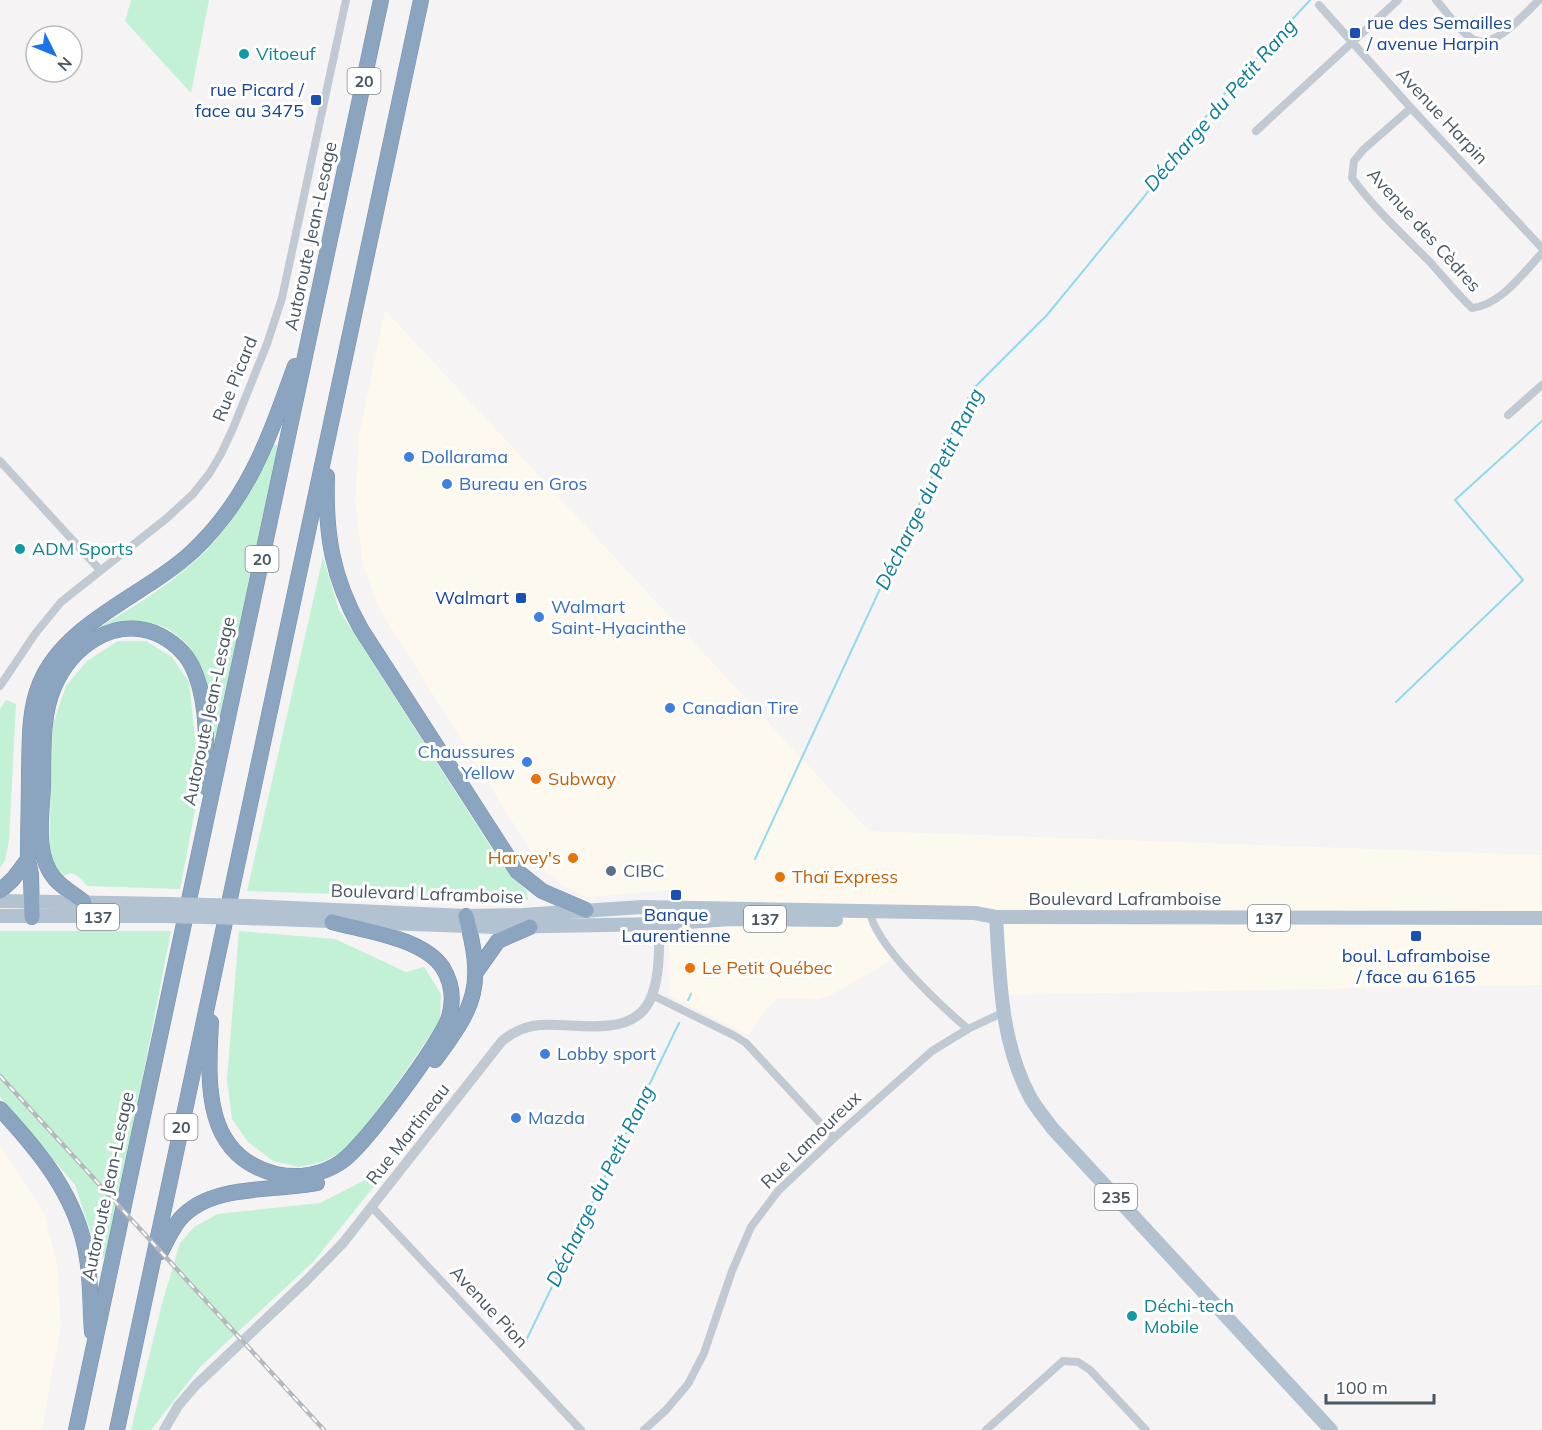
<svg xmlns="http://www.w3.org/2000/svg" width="1542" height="1430" font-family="Mulish,sans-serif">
<rect width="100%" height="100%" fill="#f5f3f3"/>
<g fill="#fdf9ef">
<polygon points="385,310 869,831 1542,855 1542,985 1007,995 999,911 860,907 893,959 831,995 818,999 778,998 769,1006 748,1035 669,995 669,939 679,931 679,897 676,893 672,890 587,897 562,885 540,866 379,608 363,566 355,501 359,435"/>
<polygon points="0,1145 44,1213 58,1267 61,1326 42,1430 0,1430"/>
</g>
<g fill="#c3f1d5">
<polygon points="131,0 209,0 191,93 125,21"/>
<path d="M270 444 278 445 213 751 210 750C210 734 211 716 210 699 207 667 183 625 147 623 129 621 115 626 98 631L96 629C151 597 210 561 242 503 252 484 261 464 270 444Z"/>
<polygon points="323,557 339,610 503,866 527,891 528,900 247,891"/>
<path d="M118 641H146L172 657 189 682 200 784 180 889 87 886C79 877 73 868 61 878L49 856 53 724 66 686 87 661Z"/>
<polygon points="6,700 16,704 9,841 5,860 0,868 0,709"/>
<polygon points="0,931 171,931 109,1252 100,1261 75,1185 0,1097"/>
<polygon points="239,931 335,939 406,972 424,967 441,994 440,1021 366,1128 347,1150 322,1162 299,1167 273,1161 248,1142 232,1119 227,1079"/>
<polygon points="371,1177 379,1180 314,1261 200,1367 151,1430 131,1430 162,1304 180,1243 194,1227 218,1214 320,1203"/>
</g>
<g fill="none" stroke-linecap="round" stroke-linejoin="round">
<g stroke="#90daee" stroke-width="2">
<polyline points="1396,702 1523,580 1455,500 1542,421"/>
<polyline points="755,859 972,390 1047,315 1143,198 1218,101 1310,0"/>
<polyline points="715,940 719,932"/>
<polyline points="688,1000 691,994"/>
<polyline points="522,1349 679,1023"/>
</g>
<g stroke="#7690ad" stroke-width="16">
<g id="motorway">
<path d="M327 476C325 533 332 578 361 629L517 871 542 891 586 910"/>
<polyline points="0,891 13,879 28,859"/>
<path d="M84 902C74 894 63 888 55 879 34 855 42 815 43 786 44 754 41 717 54 687 71 647 112 617 155 633 171 640 184 651 192 666 210 703 205 748 207 788"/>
<path d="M32 917 31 875 28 859C28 831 29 802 29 773 30 743 28 712 40 683 65 622 146 595 193 551 250 497 269 437 295 366"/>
<polyline points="476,972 498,941 530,927"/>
<path d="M211 1022C208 1081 202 1156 276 1174 298 1179 322 1175 341 1162 363 1148 442 1041 449 1017 454 1000 452 983 443 968 423 938 365 931 332 922"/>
<path d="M435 1060C477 1004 484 985 466 916"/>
<path d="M0 1109C40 1152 78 1198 87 1258 91 1282 90 1307 92 1332"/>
<path d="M161 1252C167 1240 172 1229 180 1219 211 1183 274 1192 317 1183"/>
<polyline points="76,1430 381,0"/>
<polyline points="117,1430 421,0"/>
</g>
</g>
<g stroke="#c1cad2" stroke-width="8">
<path d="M1436 0C1446 11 1462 35 1475 40 1497 48 1525 13 1539 0"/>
<polyline points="1319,5 1411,108 1542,248"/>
<path d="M1411 108 1364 149 1354 161 1352 178C1374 208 1402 234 1428 260 1443 276 1456 293 1472 308 1501 305 1523 273 1542 253"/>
<polyline points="1256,131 1398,0"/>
<polyline points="1508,415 1542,385"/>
<polyline points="0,461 100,570"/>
<polyline points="0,686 35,634 61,602 167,518 193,494 209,474 221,454 234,426 267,344 282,298 346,0"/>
<path d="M870 912C875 945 941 1006 968 1029"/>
<polyline points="652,995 735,1036 746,1043 834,1138"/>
<polyline points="372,1207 581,1430"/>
<polyline points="644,1430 666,1410 688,1384 704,1353 732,1271 751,1227 778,1191 834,1138 932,1051 968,1029 1002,1013"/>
<polyline points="986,1430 1063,1361 1078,1362 1090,1370 1146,1430"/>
</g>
<path stroke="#c1cad2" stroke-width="10" d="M164 1430 178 1406 196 1385 305 1282 343 1243 502 1041C513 1032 525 1026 540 1025 576 1022 636 1041 652 995 662 968 658 935 660 907"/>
<g stroke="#b3c2d1" stroke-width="14">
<polyline points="0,901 167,904"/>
<polyline points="248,906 466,916 523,915 642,907 975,913 996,917 1542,918"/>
<polyline points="0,916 164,916"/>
<path d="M996 917C1000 978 1000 1039 1029 1095 1035 1107 1045 1118 1053 1129L1331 1430"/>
<polyline points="245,918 496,927 659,924 731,919 836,920"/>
</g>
<use href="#motorway" stroke="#8ba5c1" stroke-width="15"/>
<g stroke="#b5b8bd" stroke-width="4.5">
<polyline id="rail" points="0,1076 324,1430"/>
</g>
<use href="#rail" stroke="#fff" stroke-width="2" stroke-dasharray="7" stroke-linecap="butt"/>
<g stroke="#b3c2d1" stroke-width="14">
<polyline points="167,904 248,906"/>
<polyline points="164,916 245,918"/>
</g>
</g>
<g fill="#1a4fb4" stroke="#fff" stroke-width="2">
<rect x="1349" y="27" width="12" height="12" rx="3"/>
<rect x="310" y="94" width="12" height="12" rx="3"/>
<rect x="515" y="592" width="12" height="12" rx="3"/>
<rect x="670" y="889" width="12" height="12" rx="3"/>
<rect x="1410" y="930" width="12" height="12" rx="3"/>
</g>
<g fill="#0f9aa8" stroke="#fff" stroke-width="2">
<circle cx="244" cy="54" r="6"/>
<circle cx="20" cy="549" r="6"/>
<circle cx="1132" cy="1316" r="6"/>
</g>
<g fill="#3f7fe0" stroke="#fff" stroke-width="2">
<circle cx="409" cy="457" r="6"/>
<circle cx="447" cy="484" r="6"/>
<circle cx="539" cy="617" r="6"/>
<circle cx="670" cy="708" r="6"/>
<circle cx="527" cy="762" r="6"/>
<circle cx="545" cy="1054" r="6"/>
<circle cx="516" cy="1118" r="6"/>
</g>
<g fill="#e8710a" stroke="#fff" stroke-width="2">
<circle cx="536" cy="779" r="6"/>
<circle cx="573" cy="858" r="6"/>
<circle cx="780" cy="877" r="6"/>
<circle cx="690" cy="968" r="6"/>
</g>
<circle fill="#5c6f8a" stroke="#fff" stroke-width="2" cx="611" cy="871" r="6"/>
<g text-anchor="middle" stroke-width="6" stroke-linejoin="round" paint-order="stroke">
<g fill="#fff" stroke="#808990" stroke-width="1.5">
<rect x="347.5" y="68" width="33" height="26" rx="4.5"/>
<rect x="245.5" y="546" width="33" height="26" rx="4.5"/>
<rect x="77" y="904" width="42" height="26" rx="4.5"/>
<rect x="1248" y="905" width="42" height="26" rx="4.5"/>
<rect x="744" y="906" width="42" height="26" rx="4.5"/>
<rect x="164.5" y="1114" width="33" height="26" rx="4.5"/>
<rect x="1095" y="1184" width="42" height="26" rx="4.5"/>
</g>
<g font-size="16" font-weight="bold" fill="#4a5661">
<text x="364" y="87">20</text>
<text x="262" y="565">20</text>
<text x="98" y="923">137</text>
<text x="1269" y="924">137</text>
<text x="765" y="925">137</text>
<text x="181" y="1133">20</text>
<text x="1116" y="1203">235</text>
</g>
<g font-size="18" fill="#164399" stroke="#fff" text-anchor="end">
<text x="1367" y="29" text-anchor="start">rue des Semailles<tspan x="1367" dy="21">/ avenue Harpin</tspan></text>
<text x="304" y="96">rue Picard /<tspan x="304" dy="21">face au 3475</tspan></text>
<text x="509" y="604">Walmart</text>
<text x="676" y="921" text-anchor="middle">Banque<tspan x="676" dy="21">Laurentienne</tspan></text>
<text x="1416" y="962" text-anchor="middle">boul. Laframboise<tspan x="1416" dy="21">/ face au 6165</tspan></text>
</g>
<g font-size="18" fill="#0d838f" stroke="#fff" text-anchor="start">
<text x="256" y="60">Vitoeuf</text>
<text x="32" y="555">ADM Sports</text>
<text x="1144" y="1312">Déchi-tech<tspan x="1144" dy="21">Mobile</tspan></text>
</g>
<g font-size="18" fill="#4a5661" stroke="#fff">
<text transform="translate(1442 116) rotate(47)" y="6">Avenue Harpin</text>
<text transform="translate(1424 230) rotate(48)" y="6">Avenue des Cèdres</text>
<text transform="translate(311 236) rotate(-78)" y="6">Autoroute Jean-Lesage</text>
<text transform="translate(235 379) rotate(-68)" y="6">Rue Picard</text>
<text transform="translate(209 711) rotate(-78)" y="6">Autoroute Jean-Lesage</text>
<text transform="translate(427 894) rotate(2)" y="6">Boulevard Laframboise</text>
<text x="1125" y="905">Boulevard Laframboise</text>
<text transform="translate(408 1134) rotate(-52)" y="6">Rue Martineau</text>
<text transform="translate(811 1140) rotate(-44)" y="6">Rue Lamoureux</text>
<text transform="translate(108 1186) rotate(-78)" y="6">Autoroute Jean-Lesage</text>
<text transform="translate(489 1307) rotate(47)" y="6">Avenue Pion</text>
</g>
<g font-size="18" fill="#366cbe" stroke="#fff" text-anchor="start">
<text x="421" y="463">Dollarama</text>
<text x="459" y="490">Bureau en Gros</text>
<text x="551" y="613">Walmart<tspan x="551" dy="21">Saint-Hyacinthe</tspan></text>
<text x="682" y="714">Canadian Tire</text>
<text x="515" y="758" text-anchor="end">Chaussures<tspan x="515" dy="21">Yellow</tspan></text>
<text x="557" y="1060">Lobby sport</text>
<text x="528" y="1124">Mazda</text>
</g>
<g font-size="18" fill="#c56008" stroke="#fff" text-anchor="start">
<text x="548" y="785">Subway</text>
<text x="561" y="864" text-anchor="end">Harvey's</text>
<text x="792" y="883">Thaï Express</text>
<text x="702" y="974">Le Petit Québec</text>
</g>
<g font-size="18" fill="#4e5e75" stroke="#fff" text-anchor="start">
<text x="623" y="877">CIBC</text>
</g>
<g font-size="20" font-style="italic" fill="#0c7c9b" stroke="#fff">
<text transform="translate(1220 105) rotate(-49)" y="7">Décharge du Petit Rang</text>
<text transform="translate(929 489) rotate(-64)" y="7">Décharge du Petit Rang</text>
<text transform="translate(600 1186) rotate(-64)" y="7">Décharge du Petit Rang</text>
</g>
</g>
<g transform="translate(54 54) rotate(133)"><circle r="28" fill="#ffffff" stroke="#b7bbc0" stroke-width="1.5"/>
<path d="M0-4.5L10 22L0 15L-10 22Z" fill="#1a73e8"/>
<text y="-9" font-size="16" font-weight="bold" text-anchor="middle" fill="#4a5661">N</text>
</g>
<path d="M1326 1394v9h108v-9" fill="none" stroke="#4a5661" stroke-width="3"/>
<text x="1335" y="1394" font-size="18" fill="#4a5661" stroke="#ffffff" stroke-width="4.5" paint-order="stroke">100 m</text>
</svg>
